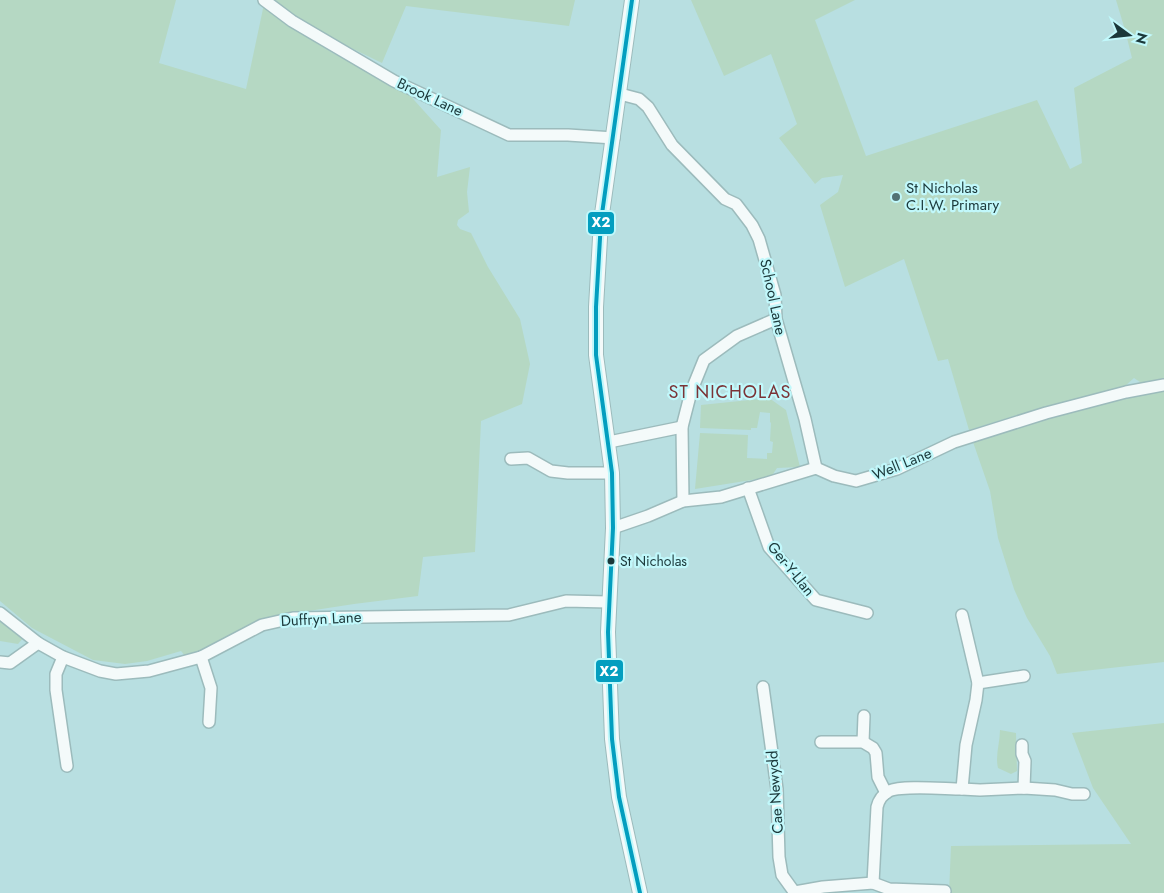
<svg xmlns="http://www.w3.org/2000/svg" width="1164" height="893" font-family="Jost,sans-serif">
<rect width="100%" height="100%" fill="#b8dfe1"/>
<g fill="#b5d8c3">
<polygon points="0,0 176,0 159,63 246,89 264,4 331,52 406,91 441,130 437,177 470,167 467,192 469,212 458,220 457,225 460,229 471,233 488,267 520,319 530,364 522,404 481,421 475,552 423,557 418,596 354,604 289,614 259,620 194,655 186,657 181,651 147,661 125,664 93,660 32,628 0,601"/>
<polygon points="271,0 575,0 569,26 406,6 382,63 308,27"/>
<polygon points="691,0 855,0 815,20 866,156 1037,100 1070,169 1082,163 1074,88 1132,58 1125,30 1116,0 1164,0 1164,380 1143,384 1134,378 1124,387 1014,416 969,430 948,359 938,361 904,259 845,287 820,205 838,192 843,175 822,178 815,184 779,138 797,124 771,54 724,76"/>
<polygon points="1164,388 1164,662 1057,674 1050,656 1027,618 1014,589 998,538 990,491 973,442 1052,417 1153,389"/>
<polygon points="769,398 786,410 800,467 777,468 771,477 695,489 700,433 748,435 747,458 767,459 767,453 772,453 773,442 770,441 771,423 770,422 770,413 760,412 757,428 751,428 751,430 700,428 701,405"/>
<polygon points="0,620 24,637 18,644 0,641"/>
<polygon points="1164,723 1164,893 949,893 951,846 1131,844 1093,788 1072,733"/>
<path d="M1000 730 1016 733 1017 771 1011 774 998 768C995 755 1000 743 1000 730Z"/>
</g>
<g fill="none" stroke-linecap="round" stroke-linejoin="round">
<g stroke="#9cbbbc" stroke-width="14">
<g id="minor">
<polyline points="264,0 292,21 394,81 509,135 568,135 614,138"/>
<polyline points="620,94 639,99 648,107 672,145 725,199 736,204 752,225 759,239 775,295 776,319 805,419 816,468"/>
<polyline points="609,442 682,427"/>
<polyline points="511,459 528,458 551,471 568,473 612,473"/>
<polyline points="748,488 769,547 816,600 867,613"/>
<polyline points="683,501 682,427 691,392 704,360 737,336 776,319"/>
<polyline points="613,528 648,516 683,501 721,497 816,468 834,476 856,481 897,469 954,442 1046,413 1126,392 1164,385"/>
<polyline points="0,613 38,643 63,657 100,671 116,674 149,671 201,657 262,625 293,618 509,615 566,601 608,602"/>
<polyline points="63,657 56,674 56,690 67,766"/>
<polyline points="201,657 211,688 209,722"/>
<polyline points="0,662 10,663 38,643"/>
<polyline points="978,683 1024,676"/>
<polyline points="763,687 777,789 779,857 782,875 795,893"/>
<polyline points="821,742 863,742 873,748 876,753 878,777 886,793"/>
<polyline points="863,742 864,716"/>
<polyline points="1022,745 1022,754 1025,761 1024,788"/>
<polyline points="962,789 980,790 1024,788 1055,790 1072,794 1084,794"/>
<path d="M873 883 877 807C879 799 882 795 889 791 903 785 945 789 962 789L966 745 976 700 978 683 962 615"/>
<polyline points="795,892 823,887 873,883 889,889 945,891"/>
</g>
</g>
<g stroke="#9cbbbc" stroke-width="16">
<polyline id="major" points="632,0 601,221 596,307 596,355 612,473 613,528 608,632 612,739 619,797 640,893"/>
</g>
<use href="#minor" stroke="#f4fafa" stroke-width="11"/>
<use href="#major" stroke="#f4fafa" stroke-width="14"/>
<g stroke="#c1f8fb" stroke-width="8">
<polyline id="bus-1" points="632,0 601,221 596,307 596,355 612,473 613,528 608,632 612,739 619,797 640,893"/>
</g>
<use href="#bus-1" stroke="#039ebf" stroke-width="4"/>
</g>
<circle fill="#527274" stroke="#c1f8fb" stroke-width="2" cx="896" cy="197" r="5"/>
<circle fill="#1b383a" stroke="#c1f8fb" stroke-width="2" cx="611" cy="561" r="4.5"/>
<g text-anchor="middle" stroke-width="4.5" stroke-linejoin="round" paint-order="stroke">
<g font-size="14" fill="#1b383a" stroke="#c1f8fb" text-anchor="start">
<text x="620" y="566">St Nicholas</text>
</g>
<g font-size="15" fill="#1b383a" stroke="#c1f8fb">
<text transform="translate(430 97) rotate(25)" y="5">Brook Lane</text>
<text transform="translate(773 297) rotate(78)" y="5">School Lane</text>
<text transform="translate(902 464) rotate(-22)" y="5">Well Lane</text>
<text transform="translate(791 569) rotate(51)" y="5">Ger-Y-Llan</text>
<text transform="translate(321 619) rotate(-3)" y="5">Duffryn Lane</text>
<text transform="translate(775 792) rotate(-94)" y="5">Cae Newydd</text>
</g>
<g font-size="15" fill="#1b383a" stroke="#c1f8fb" text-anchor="start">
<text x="906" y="193">St Nicholas<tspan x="906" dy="17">C.I.W. Primary</tspan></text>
</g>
<g font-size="18" letter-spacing="1" fill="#7b3336" stroke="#c1f8fb">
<text x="730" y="398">ST NICHOLAS</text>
</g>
</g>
<g stroke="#c1f8fb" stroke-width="2">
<rect x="587" y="211" width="28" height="24" rx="5" fill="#039ebf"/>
<rect x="595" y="659" width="29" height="24" rx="5" fill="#039ebf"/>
</g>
<g font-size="14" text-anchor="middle" font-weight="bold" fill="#fff">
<text x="601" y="227">X2</text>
<text x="609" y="676">X2</text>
</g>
<g transform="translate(1129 35) rotate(105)" stroke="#c1f8fb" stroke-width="4" paint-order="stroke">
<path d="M0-4L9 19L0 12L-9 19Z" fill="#1b383a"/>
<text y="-8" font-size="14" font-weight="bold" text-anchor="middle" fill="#1b383a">N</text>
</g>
</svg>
